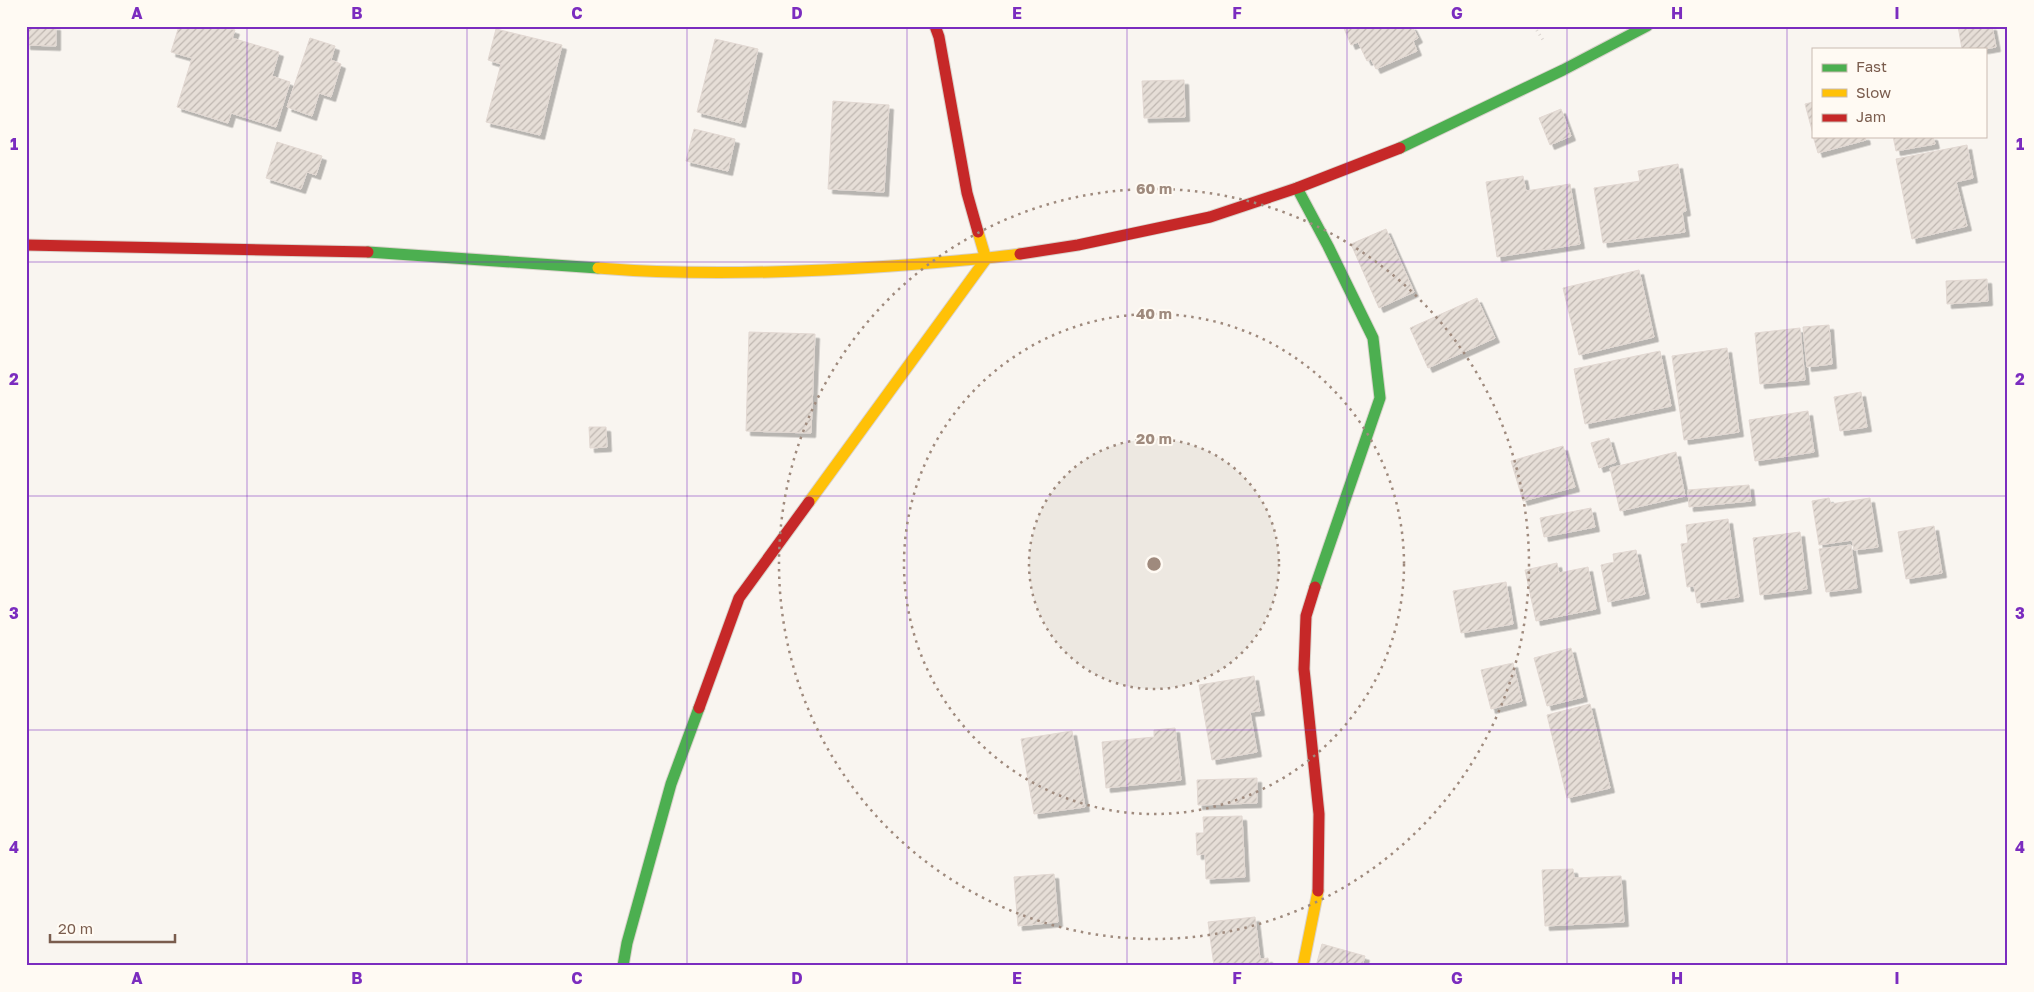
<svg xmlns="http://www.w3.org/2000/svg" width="2034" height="992" font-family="'Golos Text',sans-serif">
<defs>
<pattern id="building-hatch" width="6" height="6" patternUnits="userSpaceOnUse" patternTransform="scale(1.25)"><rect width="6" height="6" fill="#e6ded7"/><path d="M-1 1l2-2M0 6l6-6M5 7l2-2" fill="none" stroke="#bfb7b1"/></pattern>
<filter id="shadow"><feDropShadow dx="4.5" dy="4.5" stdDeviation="0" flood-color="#0004"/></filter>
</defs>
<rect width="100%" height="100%" fill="#f9f5f0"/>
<g fill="url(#building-hatch)" stroke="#e2d8d2" filter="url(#shadow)">
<polygon points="26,26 56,26 56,46 26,45"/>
<polygon points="179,26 222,26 235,30 232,38 279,52 272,76 290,82 276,127 231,113 228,123 177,107 192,58 171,52"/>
<polygon points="1343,26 1412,26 1418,38 1413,41 1417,51 1376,69 1371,59 1367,61 1358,42 1351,45"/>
<polygon points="1958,26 1992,26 1996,47 1985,49 1962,49"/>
<polygon points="496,29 562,45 540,135 486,122 501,64 488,60"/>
<polygon points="310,38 335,46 331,60 341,64 331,97 319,93 312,116 287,107"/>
<polygon points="715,39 758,49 741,123 697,112"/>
<polygon points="1184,80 1185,117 1144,118 1142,81"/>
<polygon points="833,101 889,105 884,192 828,189"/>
<polygon points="1813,102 1813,134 1805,104"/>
<polygon points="1561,109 1571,136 1550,145 1539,118"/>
<polygon points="694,129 735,139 728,171 686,161"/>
<polygon points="1813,136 1865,136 1866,140 1818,153"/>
<polygon points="1893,136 1933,136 1935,144 1896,151"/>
<polygon points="277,142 322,156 316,175 307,172 301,189 266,178"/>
<polygon points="1967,145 1973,178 1956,182 1967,226 1912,239 1896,159"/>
<polygon points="1678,164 1686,211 1682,212 1685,232 1603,243 1594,188 1640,181 1638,171"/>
<polygon points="1523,176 1526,191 1570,184 1580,244 1497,257 1486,182"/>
<polygon points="1386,229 1414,292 1379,308 1351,244"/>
<polygon points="1639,270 1654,337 1579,355 1563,288"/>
<polygon points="1987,279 1988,301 1947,304 1946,281"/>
<polygon points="1477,298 1495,338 1428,368 1410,328"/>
<polygon points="1829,325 1832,364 1807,367 1803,327"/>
<polygon points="1800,328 1805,380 1760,384 1755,333"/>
<polygon points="749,332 815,334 811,433 746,431"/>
<polygon points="1727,348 1739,432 1684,440 1672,356"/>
<polygon points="1660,351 1671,406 1585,424 1574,369"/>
<polygon points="1861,392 1867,427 1840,431 1834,397"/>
<polygon points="1808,411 1814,452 1755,461 1749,420"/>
<polygon points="589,427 606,427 607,447 590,448"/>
<polygon points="1609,438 1616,462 1599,468 1591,443"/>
<polygon points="1563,446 1575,487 1523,501 1511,461"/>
<polygon points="1676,452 1685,496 1620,511 1610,468"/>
<polygon points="1749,485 1751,501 1689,507 1688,490"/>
<polygon points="1829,498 1831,504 1870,498 1878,547 1854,550 1852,540 1819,545 1812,501"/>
<polygon points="1591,508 1595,527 1544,537 1540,518"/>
<polygon points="1728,519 1739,597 1697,603 1694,586 1687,587 1681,544 1688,543 1686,525"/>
<polygon points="1934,526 1942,573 1906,579 1898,532"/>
<polygon points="1800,532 1807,589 1760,595 1753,538"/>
<polygon points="1851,545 1857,588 1826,592 1819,549"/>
<polygon points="1636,550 1645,594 1608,602 1601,565 1614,562 1613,554"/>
<polygon points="1557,563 1559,573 1588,567 1596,609 1536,621 1525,570"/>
<polygon points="1506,582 1513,624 1461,633 1453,591"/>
<polygon points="1571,648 1583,697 1547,706 1534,658"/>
<polygon points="1513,663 1522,701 1491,709 1481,670"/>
<polygon points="1254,676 1260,711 1250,712 1257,752 1212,760 1199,685"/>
<polygon points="1590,704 1610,788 1567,798 1547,715"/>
<polygon points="1175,728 1181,780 1106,788 1102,742 1154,737 1154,730"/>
<polygon points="1072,731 1085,807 1034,814 1021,739"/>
<polygon points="1257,778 1257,803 1198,805 1197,780"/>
<polygon points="1242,816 1245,877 1206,879 1205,854 1197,855 1196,833 1204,833 1203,817"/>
<polygon points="1573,869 1574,878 1621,876 1624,922 1545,926 1542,870"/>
<polygon points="1054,874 1058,922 1018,926 1014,877"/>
<polygon points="1255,917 1260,959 1268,958 1269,966 1214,966 1208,922"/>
<polygon points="1322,944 1365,956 1362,966 1316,966"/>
</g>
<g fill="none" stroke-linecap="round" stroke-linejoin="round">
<g stroke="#d9d2cb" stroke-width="13">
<g id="fast">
<polyline points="1400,148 1563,70 1647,26"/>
<polyline points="1297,188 1328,246 1373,338 1380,398 1315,587"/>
<polyline points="368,252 598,268"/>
<polyline points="623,966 627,943 671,784 699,708"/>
</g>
</g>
<g stroke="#d9d2cb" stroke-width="13">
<g id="slow">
<path d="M598 268C695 276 793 273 891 266 934 263 977 260 1020 254"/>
<polyline points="809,502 986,259 978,232"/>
<polyline points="1303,966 1318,891"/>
</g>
</g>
<g stroke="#d9d2cb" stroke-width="13">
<g id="jam">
<polyline points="935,26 939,37 967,193 978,232"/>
<polyline points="26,245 368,252"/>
<polyline points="1020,254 1078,245 1210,217 1297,188 1400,148"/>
<polyline points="1315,587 1306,616 1304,669 1319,814 1318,891"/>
<polyline points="699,708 739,598 809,502"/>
</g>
</g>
<polyline stroke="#dcd5d0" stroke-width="3" stroke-dasharray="1 4" stroke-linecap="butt" points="1534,26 1543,40"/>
<use href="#fast" stroke="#4caf50" stroke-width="11"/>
<use href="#slow" stroke="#ffc107" stroke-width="11"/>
<use href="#jam" stroke="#c62828" stroke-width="11"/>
</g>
<path fill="none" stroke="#7b2cbf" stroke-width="1" stroke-opacity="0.55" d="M247 26V966M467 26V966M687 26V966M907 26V966M1127 26V966M1347 26V966M1567 26V966M1787 26V966M26 262H2008M26 496H2008M26 730H2008"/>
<circle cx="1154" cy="564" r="125" fill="#9f8a7d" fill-opacity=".12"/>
<g fill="none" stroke="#9f8a7d" stroke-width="2.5" stroke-dasharray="2.5 5">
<circle cx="1154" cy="564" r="125"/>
<circle cx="1154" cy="564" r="250"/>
<circle cx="1154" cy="564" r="375"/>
</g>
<circle cx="1154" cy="564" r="8" fill="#9f8a7d" stroke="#fffaf3" stroke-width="2.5"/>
<g font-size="15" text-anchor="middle" font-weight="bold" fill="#9f8a7d" stroke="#fffaf3" stroke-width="4" stroke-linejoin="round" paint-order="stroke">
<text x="1154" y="194">60 m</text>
<text x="1154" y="319">40 m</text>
<text x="1154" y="444">20 m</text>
</g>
<rect width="2034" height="992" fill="none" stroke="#fffaf3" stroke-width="55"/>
<rect x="1812" y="48" width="175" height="90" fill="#fffaf3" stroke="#cabbb1"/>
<rect x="1822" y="64" width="25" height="8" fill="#4caf50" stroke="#cabbb1"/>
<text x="1856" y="72" font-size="15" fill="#7a5c4d">Fast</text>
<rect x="1822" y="89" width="25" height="8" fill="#ffc107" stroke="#cabbb1"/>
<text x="1856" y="98" font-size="15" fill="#7a5c4d">Slow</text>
<rect x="1822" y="114" width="25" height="8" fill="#c62828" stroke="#cabbb1"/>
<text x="1856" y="122" font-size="15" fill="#7a5c4d">Jam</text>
<path d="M50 934v8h125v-8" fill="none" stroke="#7a5c4d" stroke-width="2.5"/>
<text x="58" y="934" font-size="15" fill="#7a5c4d" stroke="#fffaf3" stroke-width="4" paint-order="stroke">20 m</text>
<rect x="28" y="28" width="1978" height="936" fill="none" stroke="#7b2cbf" stroke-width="2"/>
<g font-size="16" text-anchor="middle" font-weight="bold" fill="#7b2cbf">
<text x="137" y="19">A</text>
<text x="357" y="19">B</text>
<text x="577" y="19">C</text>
<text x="797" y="19">D</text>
<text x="1017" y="19">E</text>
<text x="1237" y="19">F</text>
<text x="1457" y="19">G</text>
<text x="1677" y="19">H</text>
<text x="1897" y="19">I</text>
<text x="14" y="150">1</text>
<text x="2020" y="150">1</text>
<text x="14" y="385">2</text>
<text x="2020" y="385">2</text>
<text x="14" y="619">3</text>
<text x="2020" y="619">3</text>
<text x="14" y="853">4</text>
<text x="2020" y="853">4</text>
<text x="137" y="984">A</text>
<text x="357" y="984">B</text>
<text x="577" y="984">C</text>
<text x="797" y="984">D</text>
<text x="1017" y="984">E</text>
<text x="1237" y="984">F</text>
<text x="1457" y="984">G</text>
<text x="1677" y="984">H</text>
<text x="1897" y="984">I</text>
</g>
</svg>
